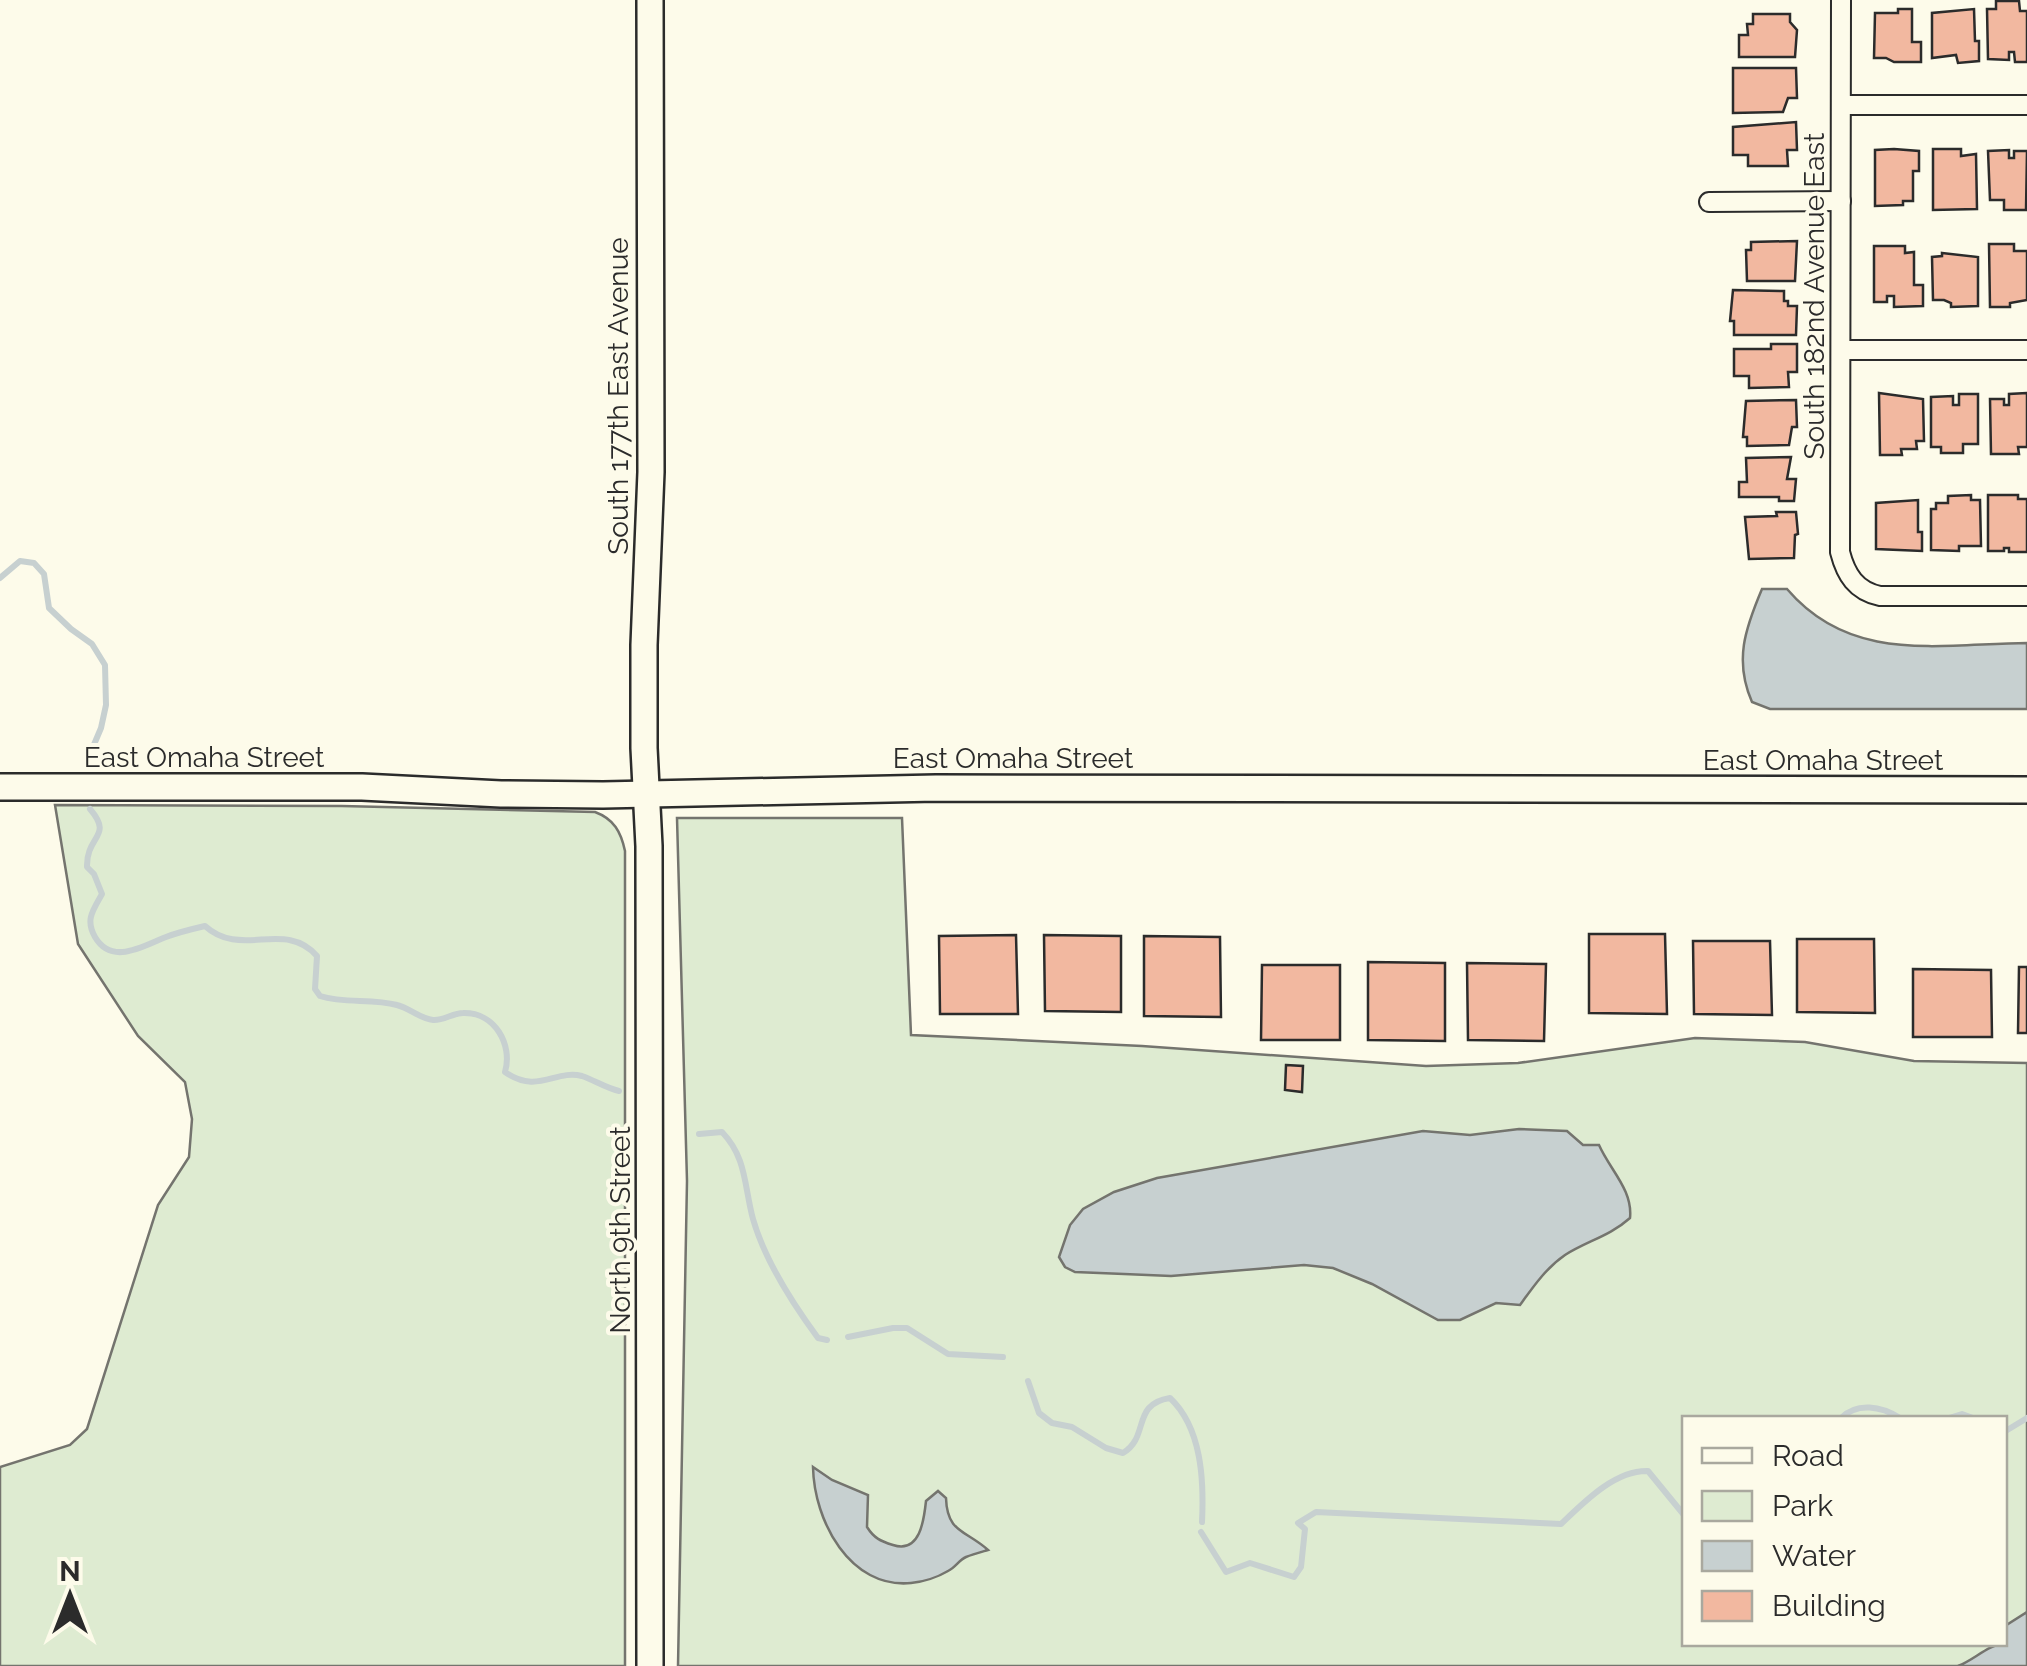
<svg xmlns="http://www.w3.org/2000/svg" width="2027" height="1666" font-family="Raleway,sans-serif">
<rect width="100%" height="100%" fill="#fdfbea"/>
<g fill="#deebd1" stroke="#74746e" stroke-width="2.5" fill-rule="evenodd">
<path d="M55 805 342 806 595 812C614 819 621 832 625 851V1666H0V1467L70 1445 87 1429 158 1205 189 1157 192 1119 185 1082 138 1036 78 944Z"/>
<path d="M677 818H902L911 1035 1142 1046 1426 1066 1518 1063 1695 1038 1805 1042 1914 1061 2027 1063V1666H678L687 1181ZM1684 1418H2004V1644H1684Z"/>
</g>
<g fill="#c7d0d0" stroke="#74746e" stroke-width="2.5">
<path d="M1762 589H1787C1851 664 1938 644 2027 643V709H1770L1752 702C1734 661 1745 629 1762 589Z"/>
<path d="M1519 1129 1567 1131 1583 1145H1599C1610 1170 1633 1190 1630 1218 1610 1236 1587 1241 1565 1255 1546 1268 1533 1287 1520 1305L1496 1303 1460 1320H1438L1372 1284 1333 1268 1304 1265 1171 1276 1124 1274 1075 1272 1065 1267 1059 1257 1070 1225 1083 1209 1114 1192 1157 1178 1423 1131 1470 1135Z"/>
<path d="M813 1467 832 1480 868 1495 867 1527C874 1538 880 1541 893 1545 920 1554 924 1520 926 1501L938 1491 946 1498C947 1533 966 1530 988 1550 981 1552 973 1554 966 1557 959 1560 956 1567 948 1571 938 1577 923 1582 911 1583 850 1589 814 1521 813 1467Z"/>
<path d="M2027 1612V1666H1958C1974 1660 1989 1644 2004 1644L2005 1626Z"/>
</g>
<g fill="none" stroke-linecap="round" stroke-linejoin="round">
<g stroke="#c7d0d0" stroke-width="6">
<polyline points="0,578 20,561 34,563 44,574 49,608 71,629 92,644 105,665 106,705 101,728 90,754 93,764"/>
<path d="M90 809C114 837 86 835 87 867L94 874 102 894C93 910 85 920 95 937 112 966 143 946 166 937 179 932 192 929 205 926 241 959 285 919 317 956L315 989 320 996C345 1004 372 998 397 1005 409 1008 421 1019 433 1020 443 1021 453 1013 463 1013 495 1012 513 1045 505 1072 538 1095 555 1069 582 1076 594 1080 606 1088 619 1091"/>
<path d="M699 1134 722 1132C747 1158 744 1186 753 1219 765 1261 793 1304 818 1338L827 1340"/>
<polyline points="848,1337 893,1328 907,1328 948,1354 1003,1357"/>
<path d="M1028 1381 1039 1413 1052 1423 1072 1427 1106 1448 1123 1453C1150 1437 1131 1404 1170 1398 1202 1428 1204 1481 1202 1522"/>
<path d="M1841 1418C1857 1402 1881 1406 1900 1418"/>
<polyline points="1949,1418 1962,1414 1973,1418"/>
<polyline points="2004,1432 2027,1418"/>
<path d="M1201 1532 1226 1572 1250 1563 1294 1577 1301 1567 1305 1529 1298 1523 1316 1512 1561 1524C1584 1502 1615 1470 1648 1471L1684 1515"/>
</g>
</g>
<g fill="#f2b8a0" stroke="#2b2b2b" stroke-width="2.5">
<polygon points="1996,1 2019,1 2020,11 2027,11 2027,62 2015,62 2014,52 2009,52 2009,60 1988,59 1987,9 1996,9"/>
<polygon points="1898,9 1912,9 1912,42 1921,42 1921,62 1894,62 1886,58 1874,58 1875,13 1898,13"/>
<polygon points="1974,9 1975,41 1979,41 1979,61 1958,63 1956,55 1932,58 1932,13"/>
<polygon points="1753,14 1790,14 1790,22 1797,30 1795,57 1739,57 1739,35 1748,35 1747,24 1753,24"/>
<polygon points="1733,68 1796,68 1797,98 1788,98 1783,112 1733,113"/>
<polygon points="1796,122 1797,150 1787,150 1788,166 1748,166 1748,155 1733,155 1733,127"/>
<polygon points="1894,149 1919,151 1919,171 1913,171 1913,201 1903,201 1903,205 1875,206 1875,150"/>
<polygon points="1933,149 1961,149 1961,156 1976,154 1977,209 1933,210"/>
<polygon points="2009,150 2009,158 2014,158 2014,151 2027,151 2026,210 2004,210 2004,200 1990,200 1988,151"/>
<polygon points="1797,241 1795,281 1747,281 1746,250 1751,250 1751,242"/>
<polygon points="1989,244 2014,244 2014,251 2027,251 2027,300 2010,303 2010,307 1990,307"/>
<polygon points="1874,246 1905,246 1905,253 1914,252 1914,285 1923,285 1923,306 1894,307 1894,296 1887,296 1887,302 1874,302"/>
<polygon points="1942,253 1978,257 1978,306 1951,307 1951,303 1944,300 1933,300 1932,257 1942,256"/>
<polygon points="1733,290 1784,291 1784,301 1788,301 1788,306 1797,306 1796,335 1734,335 1734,321 1730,321"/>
<polygon points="1771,344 1797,344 1797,372 1788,372 1789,387 1749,388 1749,376 1734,376 1734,349 1771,349"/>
<polygon points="1879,393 1923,399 1924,441 1916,441 1917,449 1901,449 1902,455 1880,455"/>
<polygon points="2027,393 2027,447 2018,447 2019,454 1991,454 1990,399 2004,399 2004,405 2009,405 2009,394"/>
<polygon points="1959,394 1978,394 1978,444 1963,444 1963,453 1941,453 1941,447 1931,447 1931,397 1953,396 1953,405 1959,405"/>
<polygon points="1796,400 1797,427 1792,427 1789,445 1747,446 1747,437 1743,437 1746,401"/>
<polygon points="1791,457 1787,479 1796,479 1794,501 1779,501 1779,497 1739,497 1739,482 1747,482 1746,458"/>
<polygon points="1971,495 1971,500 1980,500 1981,546 1959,546 1959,551 1931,550 1931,509 1936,509 1936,503 1948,503 1948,496"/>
<polygon points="1988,495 2018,495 2018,499 2027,499 2027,552 2009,552 2009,548 2004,548 2004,551 1988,551"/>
<polygon points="1918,500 1918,532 1922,532 1922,551 1876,549 1876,503"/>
<polygon points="1776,512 1796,512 1798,534 1795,535 1794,558 1749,559 1745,517 1777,516"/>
<polygon points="1589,934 1665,934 1667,1014 1589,1013"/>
<polygon points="1016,935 1018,1014 940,1014 939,936"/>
<polygon points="1044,935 1121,936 1121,1012 1045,1011"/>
<polygon points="1144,936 1220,937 1221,1017 1144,1016"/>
<polygon points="1797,939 1874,939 1875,1013 1797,1012"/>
<polygon points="1693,941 1770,941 1772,1015 1694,1014"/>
<polygon points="1368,962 1445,963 1445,1041 1368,1040"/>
<polygon points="1467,963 1546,964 1544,1041 1468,1040"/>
<polygon points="1262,965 1340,965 1340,1040 1261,1040"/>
<polygon points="2019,967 2027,967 2027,1033 2018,1033"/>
<polygon points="1913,969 1991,970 1992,1037 1913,1037"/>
<polygon points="1286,1065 1303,1066 1302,1092 1285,1090"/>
</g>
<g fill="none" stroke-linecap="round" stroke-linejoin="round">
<g stroke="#2b2b2b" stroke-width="22">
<g id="street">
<path d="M1841 0 1840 552C1846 575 1856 591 1880 596H2027"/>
<polyline points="1841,105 2027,105"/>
<polyline points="1709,202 1841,201"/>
<polyline points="1842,350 2027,350"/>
</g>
</g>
<g stroke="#2b2b2b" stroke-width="30">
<g id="secondary">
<polyline points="650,0 651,472 644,645 644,748 649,846 650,1666"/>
<polyline points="0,787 362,787 501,794 603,795 936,788 2027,790"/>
</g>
</g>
<use href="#street" stroke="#fdfbea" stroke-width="18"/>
<use href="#secondary" stroke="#fdfbea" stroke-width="25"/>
</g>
<g text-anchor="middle" stroke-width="8" stroke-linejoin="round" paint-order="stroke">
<g font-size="28" fill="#2b2b2b" stroke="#fdfbea">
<text transform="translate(1814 296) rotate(-90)" y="10">South 182nd Avenue East</text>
<text transform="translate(618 396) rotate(-90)" y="10">South 177th East Avenue</text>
<text x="204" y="767">East Omaha Street</text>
<text x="1013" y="768">East Omaha Street</text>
<text x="1823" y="770">East Omaha Street</text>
<text transform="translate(620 1230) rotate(-90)" y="10">North 9th Street</text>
</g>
</g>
<rect x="1682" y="1416" width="325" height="230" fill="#fdfbea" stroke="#a9a89e" stroke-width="2.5"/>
<rect x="1702" y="1448" width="50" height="15" fill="#fdfbea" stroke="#a9a89e" stroke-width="2.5"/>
<text x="1772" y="1466" font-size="30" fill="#2b2b2b">Road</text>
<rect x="1702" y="1491" width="50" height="30" fill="#deebd1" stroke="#a9a89e" stroke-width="2.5"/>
<text x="1772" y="1516" font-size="30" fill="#2b2b2b">Park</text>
<rect x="1702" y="1541" width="50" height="30" fill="#c7d0d0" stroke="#a9a89e" stroke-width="2.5"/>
<text x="1772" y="1566" font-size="30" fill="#2b2b2b">Water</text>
<rect x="1702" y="1591" width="50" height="30" fill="#f2b8a0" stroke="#a9a89e" stroke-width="2.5"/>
<text x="1772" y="1616" font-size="30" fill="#2b2b2b">Building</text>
<g transform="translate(70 1596)" stroke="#fdfbea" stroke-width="8" paint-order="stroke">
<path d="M0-8L18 38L0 25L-18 38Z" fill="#2b2b2b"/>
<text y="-15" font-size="28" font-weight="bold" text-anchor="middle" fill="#2b2b2b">N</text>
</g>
</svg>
